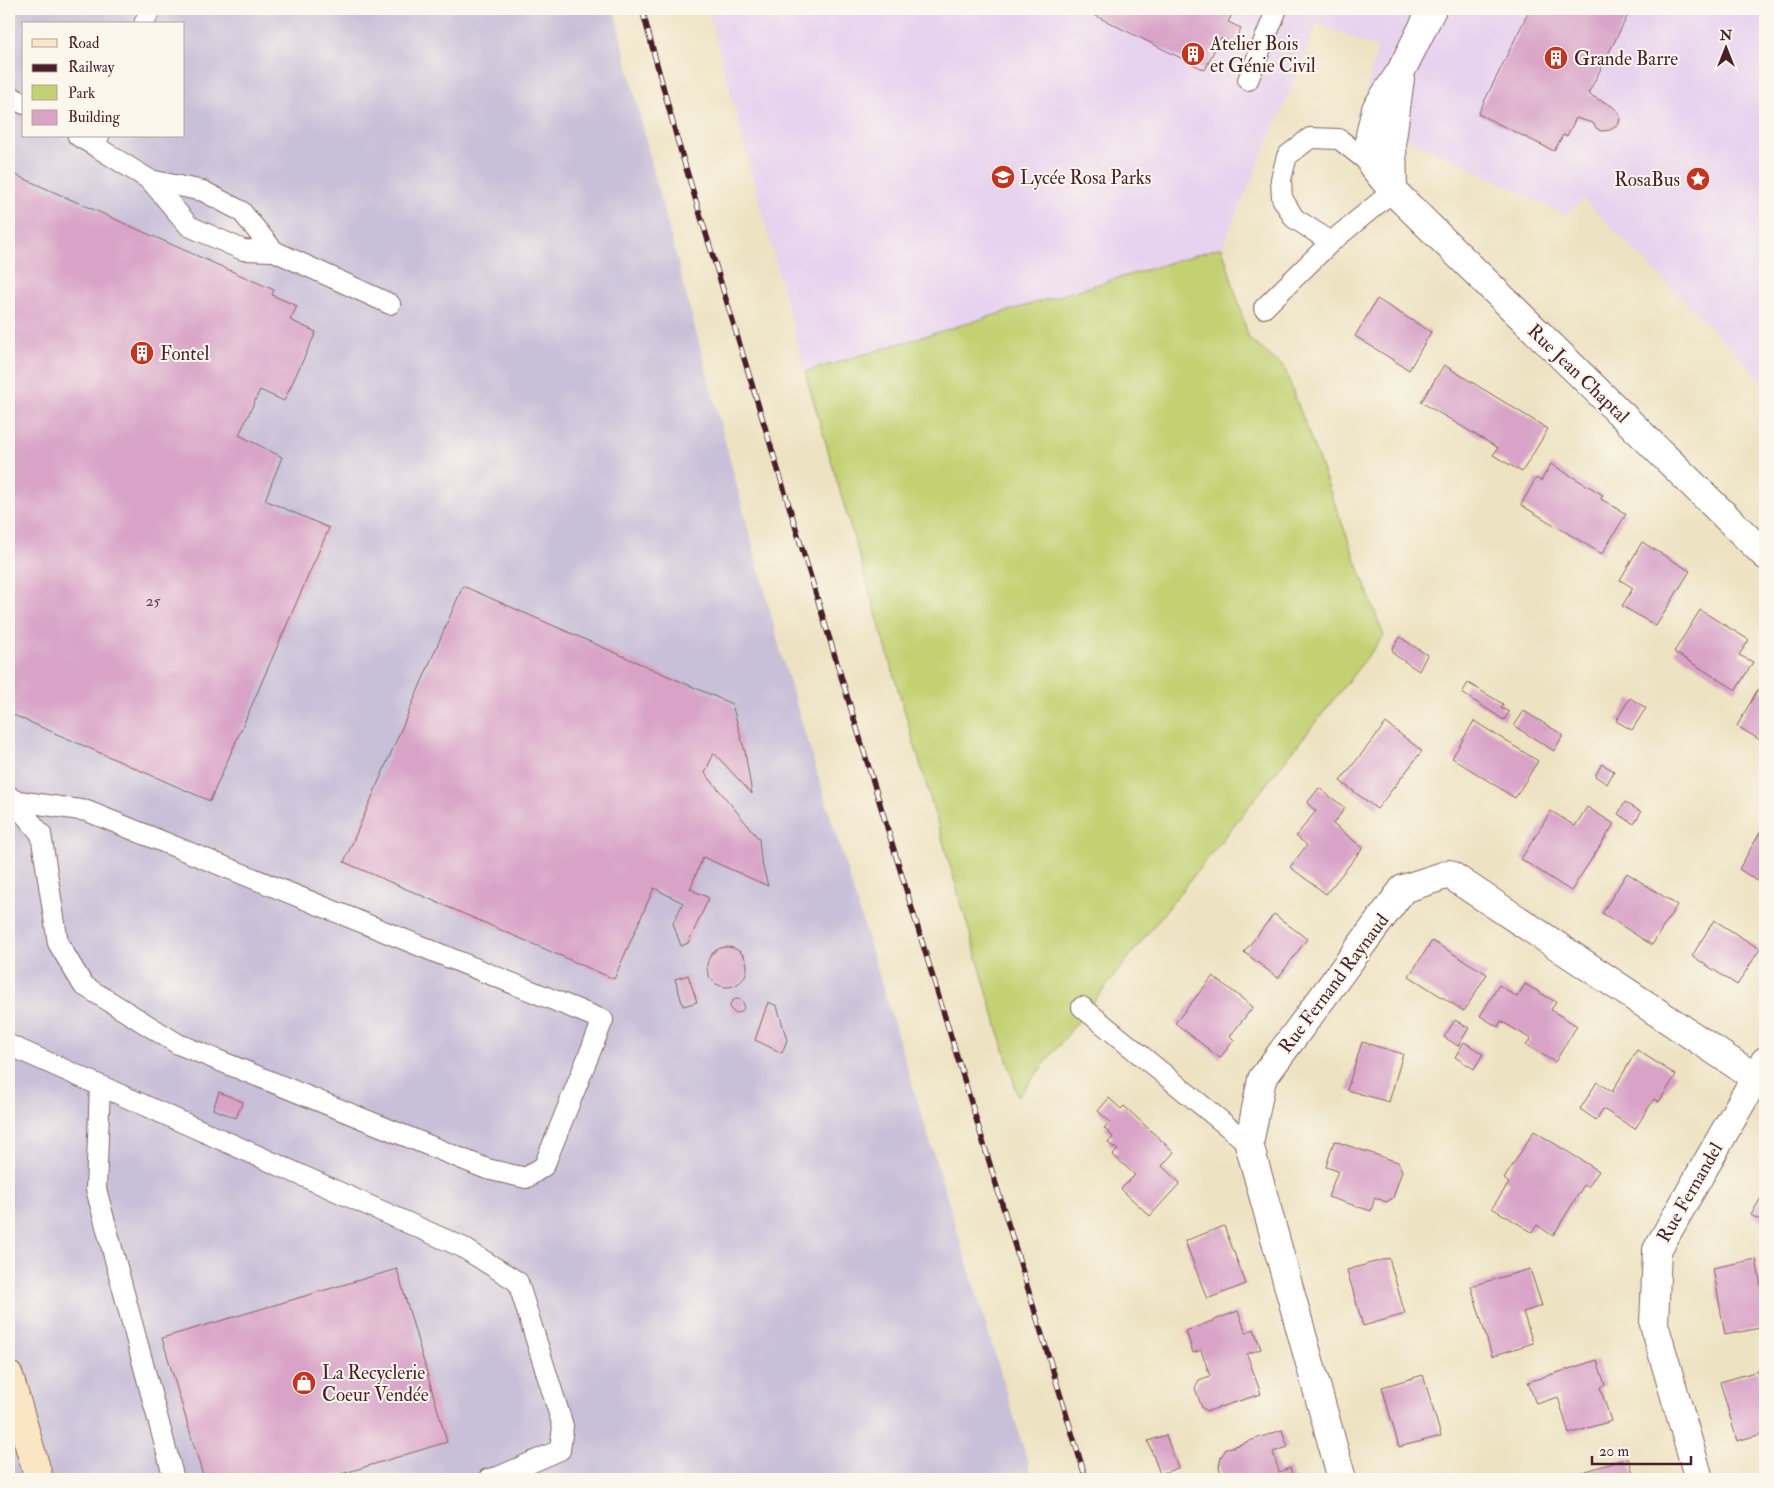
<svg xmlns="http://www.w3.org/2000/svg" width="1774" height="1488" font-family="'IM FELL Double Pica',serif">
<rect width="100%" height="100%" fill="#fbf7ec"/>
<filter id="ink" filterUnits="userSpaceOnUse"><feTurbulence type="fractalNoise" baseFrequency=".02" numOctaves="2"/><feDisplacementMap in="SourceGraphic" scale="10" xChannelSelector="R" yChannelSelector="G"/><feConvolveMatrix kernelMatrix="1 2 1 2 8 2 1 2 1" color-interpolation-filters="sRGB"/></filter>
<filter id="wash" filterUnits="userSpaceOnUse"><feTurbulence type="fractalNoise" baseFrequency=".0096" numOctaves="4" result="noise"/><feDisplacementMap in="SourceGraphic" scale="20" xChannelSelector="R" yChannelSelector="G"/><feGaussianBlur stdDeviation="1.12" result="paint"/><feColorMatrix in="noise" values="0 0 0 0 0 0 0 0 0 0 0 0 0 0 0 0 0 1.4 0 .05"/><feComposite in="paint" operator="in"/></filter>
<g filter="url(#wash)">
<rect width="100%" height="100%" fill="#ede2c1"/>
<polygon fill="#e7d2ef" points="708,9 1765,9 1765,383 1584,199 1566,215 1444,155 1361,120 1363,104 1377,48 1317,23 1284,105 1222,247 805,372"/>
<path fill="#c8bfd8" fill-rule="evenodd" d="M9 9H614L654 173 784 664 1033 1479H9ZM24 24H184V136H24Z"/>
<polygon fill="#c3d173" stroke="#86784f" points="1222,247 1249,339 1284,367 1384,636 1018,1097 805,372"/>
<g id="blocks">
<g fill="#d8a3c7">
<polygon points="1082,9 1235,9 1228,22 1241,28 1233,44 1220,38 1205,70"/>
<polygon points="1530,9 1631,9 1588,94 1610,105 1618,111 1620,119 1618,125 1610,130 1601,131 1596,128 1593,123 1576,118 1567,136 1563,135 1554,151 1478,114"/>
<polygon points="9,172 274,290 272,295 297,306 290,320 316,332 284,401 260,390 239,435 282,457 265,500 329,528 210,801 9,713"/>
<polygon points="1377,299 1431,332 1409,370 1355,336"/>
<polygon points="1444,365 1548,429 1522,472 1493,455 1498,448 1421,402"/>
<polygon points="1551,464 1603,495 1601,499 1626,514 1602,554 1521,505 1536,478 1541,481"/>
<polygon points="1642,542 1690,571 1656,626 1622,606 1633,588 1620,580"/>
<polygon points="463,586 732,704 745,752 752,794 714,753 705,773 759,839 761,860 768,886 703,857 690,889 709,898 688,943 681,946 673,923 683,903 654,888 614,979 344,862"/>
<polygon points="1700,610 1749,640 1739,655 1753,662 1736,690 1674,652"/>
<polygon points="1400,637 1427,655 1419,671 1395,655 1392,649"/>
<polygon points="1468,683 1503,704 1501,708 1509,712 1504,720 1462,693"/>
<polygon points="1758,689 1765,693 1765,743 1737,726"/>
<polygon points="1630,698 1646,708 1632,730 1616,721"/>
<polygon points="1524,711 1563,735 1554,751 1514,726"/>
<polygon points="1474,721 1538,761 1515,798 1452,758"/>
<polygon points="1386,723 1422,751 1377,809 1340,781"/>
<polygon points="1602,764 1614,771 1607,784 1595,776"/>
<polygon points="1319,788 1345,808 1333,824 1363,848 1326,894 1290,867 1307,845 1296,836 1316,811 1307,803"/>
<polygon points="1625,802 1641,812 1634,824 1618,814"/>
<polygon points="1587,807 1614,824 1571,891 1521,859 1551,811 1575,826"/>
<polygon points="1765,824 1765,886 1739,869"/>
<polygon points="1627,873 1677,905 1652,945 1602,913"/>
<polygon points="1274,914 1307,939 1278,978 1244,952"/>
<polygon points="1714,920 1760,949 1737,985 1692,956"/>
<polygon points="1432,941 1487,974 1464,1011 1409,976"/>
<circle cx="727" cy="967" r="20"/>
<polygon points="688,975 697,1002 683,1006 675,979"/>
<polygon points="1213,976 1253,1007 1230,1036 1234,1040 1220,1058 1175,1023"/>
<polygon points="1525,984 1556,1002 1551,1010 1577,1026 1555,1062 1526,1045 1531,1039 1501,1021 1498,1027 1480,1016 1499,985 1517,997"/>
<circle cx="737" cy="1006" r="7"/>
<polygon points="768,1002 777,1006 787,1040 782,1053 755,1040"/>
<polygon points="1455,1020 1469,1028 1458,1046 1444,1037"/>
<polygon points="1362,1042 1403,1054 1389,1102 1347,1090"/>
<polygon points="1464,1042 1483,1054 1474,1069 1455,1057"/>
<polygon points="1637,1050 1676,1075 1659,1102 1654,1099 1635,1129 1603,1109 1596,1120 1580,1109 1597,1082 1612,1092"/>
<polygon points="219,1092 243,1102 236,1118 213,1109"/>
<polygon points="1109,1098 1121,1109 1124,1106 1174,1152 1162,1166 1180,1183 1150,1216 1121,1189 1135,1175 1113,1155 1118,1150 1108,1143 1113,1137 1104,1128 1110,1122 1098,1111"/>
<polygon points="1534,1131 1599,1171 1588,1187 1584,1185 1553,1236 1537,1225 1532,1232 1492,1208 1509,1183 1504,1179"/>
<polygon points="1334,1141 1398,1162 1402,1171 1393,1198 1386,1202 1375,1197 1371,1211 1328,1197 1338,1171 1326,1167"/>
<polygon points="1765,1191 1765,1223 1751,1215"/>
<polygon points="1224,1226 1246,1284 1207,1299 1185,1241"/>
<polygon points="1389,1258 1405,1314 1363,1326 1347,1270"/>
<polygon points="1756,1259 1765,1308 1765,1327 1725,1335 1713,1268"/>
<polygon points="397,1269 447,1442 325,1479 204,1479 162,1338"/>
<polygon points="1530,1269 1542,1306 1523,1312 1533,1343 1492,1356 1471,1286"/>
<polygon points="1238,1311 1246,1333 1254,1329 1261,1349 1247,1354 1261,1394 1208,1411 1202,1408 1195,1388 1199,1380 1210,1376 1201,1350 1193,1353 1186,1331"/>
<polygon points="1597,1360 1605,1385 1600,1387 1611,1421 1569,1434 1558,1397 1536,1404 1528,1382"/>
<polygon points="1758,1371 1765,1394 1765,1433 1737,1441 1720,1382"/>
<polygon points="1423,1375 1441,1436 1399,1447 1382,1387"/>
<polygon points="1282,1430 1288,1447 1273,1452 1279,1472 1290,1468 1294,1479 1223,1479 1219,1467 1221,1457 1226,1449"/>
<polygon points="1166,1435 1178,1468 1160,1474 1148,1441"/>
<polygon points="1628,1458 1635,1479 1582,1479 1580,1473"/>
<polygon points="1432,1473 1433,1479 1411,1479"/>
</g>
</g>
</g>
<g filter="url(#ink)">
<use href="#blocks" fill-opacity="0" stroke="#836360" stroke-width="1"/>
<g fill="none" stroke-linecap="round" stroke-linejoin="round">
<g stroke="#836360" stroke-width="22">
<g id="lane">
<polyline points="144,24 150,9"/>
<polyline points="1248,80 1277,9"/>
<polyline points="9,95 24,104"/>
<polyline points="78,136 95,146"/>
<polyline points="99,136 95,146 150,180 189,226 243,250 274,251 390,304"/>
<polyline points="150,180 203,191 241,211 274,251"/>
<polyline points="1331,242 1294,218 1282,198 1281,179 1287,156 1310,138 1339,139 1372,165"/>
<polyline points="1264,308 1331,242 1393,191"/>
<polyline points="9,796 41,834 58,943 83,985 178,1044 487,1169 526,1178 544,1166 603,1020 87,811 12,800"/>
<polyline points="1082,1007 1249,1144"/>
<polyline points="9,1045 462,1247 518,1282 563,1426 560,1450 498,1477 488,1479"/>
<polyline points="100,1086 96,1189 174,1479"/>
</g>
</g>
<g stroke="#836360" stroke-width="30">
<g id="street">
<polyline points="1432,9 1401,71 1376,109 1370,135 1372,165 1393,191 1765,555"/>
<polyline points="1393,191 1392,139 1400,78"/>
<polyline points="1342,1479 1249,1144 1262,1079 1403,889 1449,874 1765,1084"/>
<polyline points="1699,1479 1654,1324 1657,1250 1765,1061"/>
</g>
</g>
<g stroke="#836360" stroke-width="30">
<polyline id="secondary" points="9,1376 39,1479"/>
</g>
<use href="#lane" stroke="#fff" stroke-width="20"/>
<use href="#street" stroke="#fff" stroke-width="28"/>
<use href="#secondary" stroke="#fbe6c3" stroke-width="28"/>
<g stroke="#4a1f2b" stroke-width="5.5">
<polyline id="rail" points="642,9 678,142 1086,1479"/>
</g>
<use href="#rail" stroke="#fbf7ec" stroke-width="4" stroke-dasharray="11" stroke-linecap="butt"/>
</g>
</g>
<defs>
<g id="building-disc" transform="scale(1.25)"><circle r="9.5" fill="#c8321e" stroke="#fbf7ec"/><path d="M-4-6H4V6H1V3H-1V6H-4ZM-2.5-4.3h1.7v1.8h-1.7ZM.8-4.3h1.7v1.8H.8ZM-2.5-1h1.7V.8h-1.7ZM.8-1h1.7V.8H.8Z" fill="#fff"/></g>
<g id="school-disc" transform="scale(1.25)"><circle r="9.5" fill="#c8321e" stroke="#fbf7ec"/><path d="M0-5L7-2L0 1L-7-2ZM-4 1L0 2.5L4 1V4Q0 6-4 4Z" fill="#fff"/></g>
<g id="sight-disc" transform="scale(1.25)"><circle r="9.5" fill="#c8321e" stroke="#fbf7ec"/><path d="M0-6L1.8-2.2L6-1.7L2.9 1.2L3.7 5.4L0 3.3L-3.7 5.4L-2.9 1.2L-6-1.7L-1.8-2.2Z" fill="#fff"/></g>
<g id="shop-disc" transform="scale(1.25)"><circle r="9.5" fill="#c8321e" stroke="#fbf7ec"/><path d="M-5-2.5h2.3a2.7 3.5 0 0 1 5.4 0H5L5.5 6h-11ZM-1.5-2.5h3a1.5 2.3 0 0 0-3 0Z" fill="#fff"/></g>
</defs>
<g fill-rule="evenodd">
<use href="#building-disc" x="1193" y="54"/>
<use href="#building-disc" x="1556" y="58"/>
<use href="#school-disc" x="1003" y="177"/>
<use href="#sight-disc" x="1698" y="179"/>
<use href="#building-disc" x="142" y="353"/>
<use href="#shop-disc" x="304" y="1383"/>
</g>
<g text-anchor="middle" stroke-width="4" stroke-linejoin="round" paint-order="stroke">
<g font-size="16" fill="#6e4052">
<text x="153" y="606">25</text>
</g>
<g font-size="19" fill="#4a1f2b" stroke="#fbf7ec" text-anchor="start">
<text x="1210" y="50">Atelier Bois<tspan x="1210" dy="22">et Génie Civil</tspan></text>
<text x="1574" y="65">Grande Barre</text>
<text x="1020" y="184">Lycée Rosa Parks</text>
<text x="1680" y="186" text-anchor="end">RosaBus</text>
<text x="160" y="360">Fontel</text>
<text x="322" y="1379">La Recyclerie<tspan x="322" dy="22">Coeur Vendée</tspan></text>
</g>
<g font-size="19" fill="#4a1f2b" stroke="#fbf7ec">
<text transform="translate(1579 373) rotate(44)" y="7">Rue Jean Chaptal</text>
<text transform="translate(1333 983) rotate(-53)" y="7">Rue Fernand Raynaud</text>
<text transform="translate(1689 1192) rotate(-60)" y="7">Rue Fernandel</text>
</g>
</g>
<rect width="1774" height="1488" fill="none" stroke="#fbf7ec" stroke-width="30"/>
<rect x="22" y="22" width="162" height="115" fill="#fbf7ec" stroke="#b4a19f"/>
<rect x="32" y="39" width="25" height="8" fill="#fbe6c3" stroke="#b4a19f"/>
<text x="68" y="48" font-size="15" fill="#4a1f2b">Road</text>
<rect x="32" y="64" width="25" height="8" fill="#4a1f2b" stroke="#b4a19f"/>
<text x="68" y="72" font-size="15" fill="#4a1f2b">Railway</text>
<rect x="32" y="85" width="25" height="15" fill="#c3d173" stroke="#b4a19f"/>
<text x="68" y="98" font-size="15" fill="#4a1f2b">Park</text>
<rect x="32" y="110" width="25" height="15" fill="#d8a3c7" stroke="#b4a19f"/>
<text x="68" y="122" font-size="15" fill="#4a1f2b">Building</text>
<g transform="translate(1726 48)" stroke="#fbf7ec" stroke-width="4" paint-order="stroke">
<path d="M0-4L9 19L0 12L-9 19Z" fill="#4a1f2b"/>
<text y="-8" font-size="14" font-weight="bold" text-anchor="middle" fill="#4a1f2b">N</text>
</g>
<path d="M1592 1456v8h99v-8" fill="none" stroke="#4a1f2b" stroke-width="2.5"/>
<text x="1599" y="1456" font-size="15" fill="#4a1f2b" stroke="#fbf7ec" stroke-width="4" paint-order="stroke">20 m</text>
</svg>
